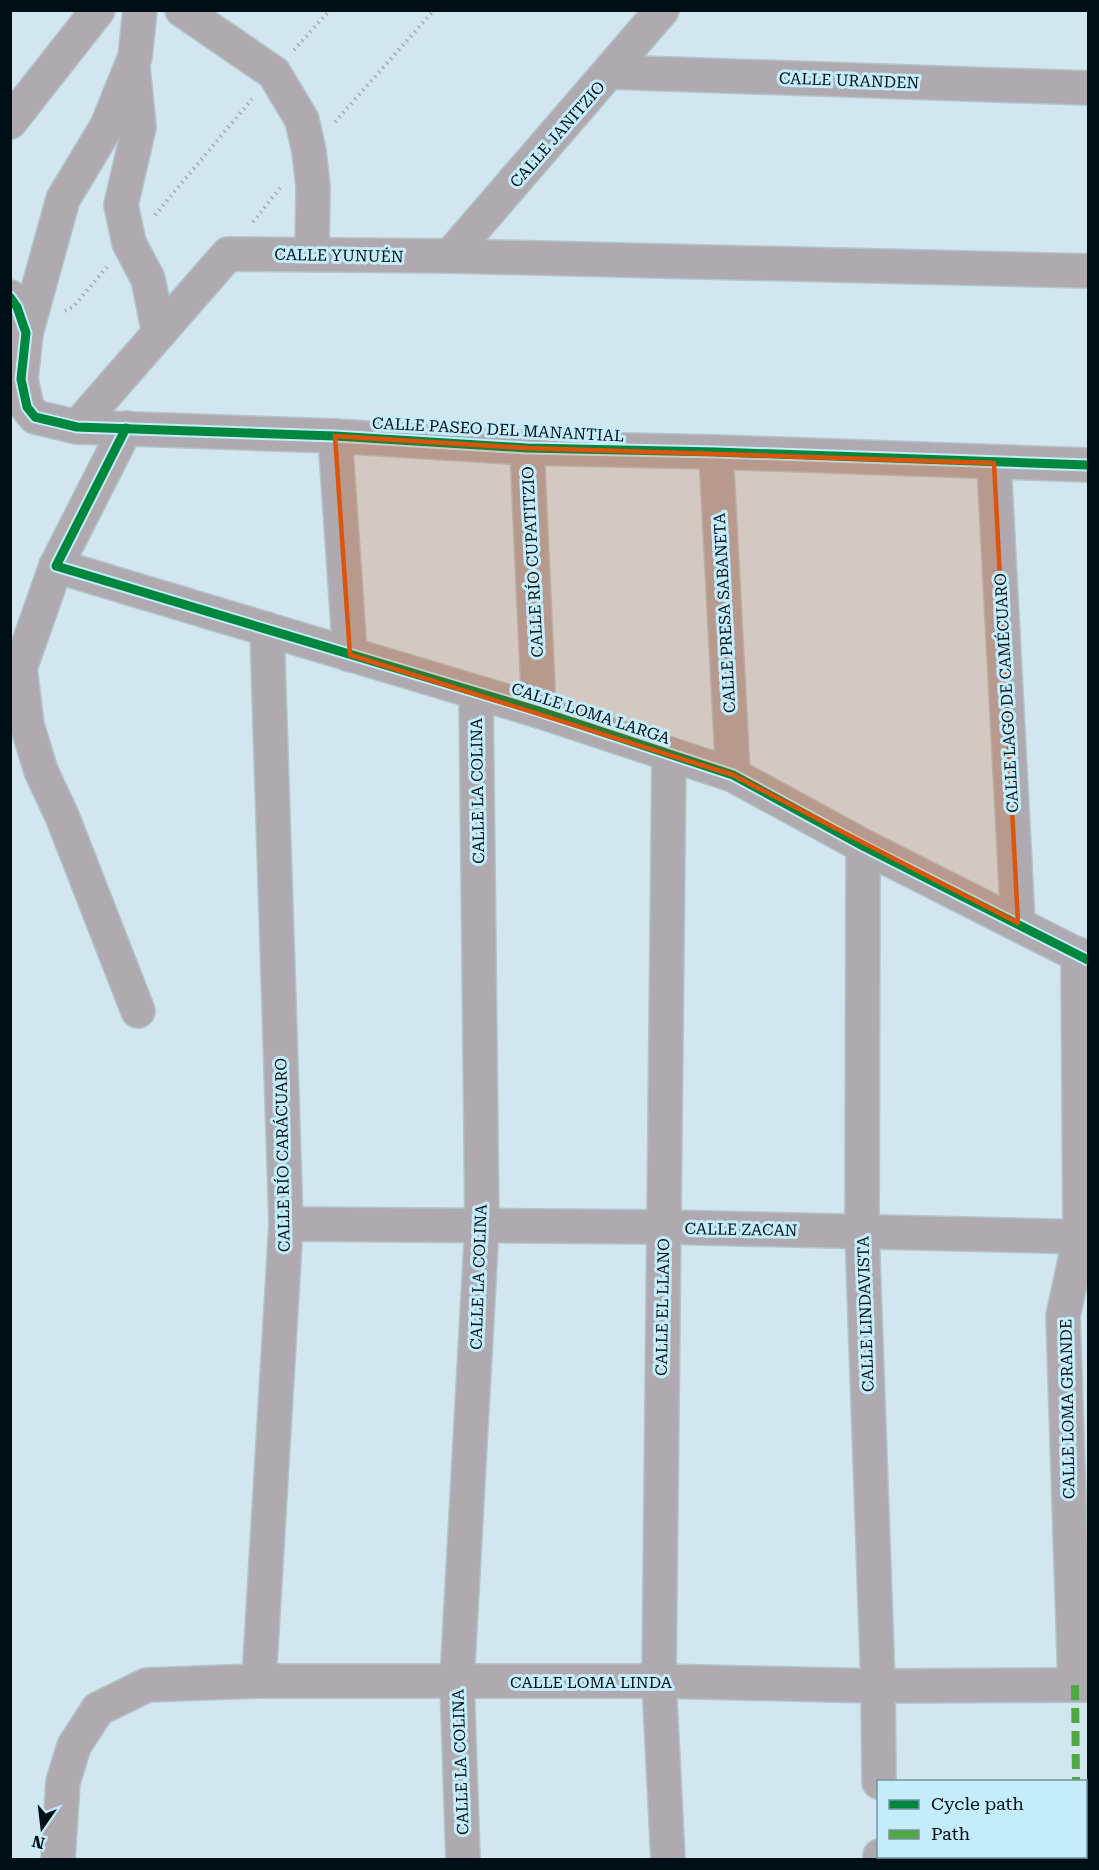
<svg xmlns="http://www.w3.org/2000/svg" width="1099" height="1870" font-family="'Roboto Serif',serif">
<rect width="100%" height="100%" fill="#d1e6ee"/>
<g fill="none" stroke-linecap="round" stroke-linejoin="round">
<g stroke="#b2c3c9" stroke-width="36">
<g id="minor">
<polyline points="182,10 274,73 302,120 309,151 313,187 312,254"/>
<polyline points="133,67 139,127 121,205 129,243 148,279 159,333"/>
<polyline points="610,72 1088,88"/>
<polyline points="10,122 98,10"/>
<polyline points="450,256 662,10"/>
<polyline points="10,297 17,307 26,333 21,379 27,407 35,417 77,427 335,436 527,448 716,452 1088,465"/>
<polyline points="26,333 63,199 107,126 135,57 140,10"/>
<polyline points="77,427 228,254 450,256 1088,271"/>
<polyline points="126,428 56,566 20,668 27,725 41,771 62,816 138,1011"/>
<polyline points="335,436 350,655"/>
<polyline points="527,448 539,711"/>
<polyline points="716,452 733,775"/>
<polyline points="994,463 1018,923"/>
<polyline points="56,566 539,711 733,775 863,846 1088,960"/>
<polyline points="863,846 862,1231 878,1686 879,1782"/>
<polyline points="286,1224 663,1227 1088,1237"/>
<polyline points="259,1681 286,1224 267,629"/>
<polyline points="1075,1685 1063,1316 1080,1237 1078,954"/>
<polyline points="880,1856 880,1860"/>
<polyline points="58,1860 63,1782 74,1746 98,1709 147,1685 259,1681 659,1681 878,1686 1088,1685"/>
<polyline points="463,1860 457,1681 482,1225 476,693"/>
<polyline points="668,1860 659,1681 669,754"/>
</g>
</g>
<g stroke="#a8aab0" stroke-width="4" stroke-dasharray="1.5 4.5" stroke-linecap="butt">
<polyline points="294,50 330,10"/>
<polyline points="335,122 434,10"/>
<polyline points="155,215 252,99"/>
<polyline points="253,222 280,188"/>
<polyline points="65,311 73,307 107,267"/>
</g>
<use href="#minor" stroke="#aeaab0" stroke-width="33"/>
<g stroke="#4fa842" stroke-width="8" stroke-dasharray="15 8" stroke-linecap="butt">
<polyline points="1075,1685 1076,1782"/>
<polyline points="1077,1856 1077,1860"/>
</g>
<g stroke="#c4ecfb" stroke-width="13">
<g id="cycleway">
<polyline points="10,297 17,307 26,333 21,379 27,407 35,417 77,427 335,436 527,448 716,452 1088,465"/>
<polyline points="126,428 56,566 539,711 733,775 863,846 1088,960"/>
</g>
</g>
<use href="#cycleway" stroke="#00873e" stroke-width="9"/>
</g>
<path fill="#dc550c" fill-opacity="0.2" stroke="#dc550c" stroke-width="4.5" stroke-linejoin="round" d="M335 436 527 448 994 463 1018 923 733 775 350 655Z"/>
<g text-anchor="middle" stroke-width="6" stroke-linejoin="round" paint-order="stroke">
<g font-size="16" fill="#000f15" stroke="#c4ecfb">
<text transform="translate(849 80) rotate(2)" y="6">CALLE URANDEN</text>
<text transform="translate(557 134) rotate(-49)" y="6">CALLE JANITZIO</text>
<text transform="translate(339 255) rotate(1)" y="6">CALLE YUNUÉN</text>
<text transform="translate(498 429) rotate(3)" y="6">CALLE PASEO DEL MANANTIAL</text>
<text transform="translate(532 562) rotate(-93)" y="6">CALLE RÍO CUPATITZIO</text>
<text transform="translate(724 613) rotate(-93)" y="6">CALLE PRESA SABANETA</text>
<text transform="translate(1006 693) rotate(-93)" y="6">CALLE LAGO DE CAMÉCUARO</text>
<text transform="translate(591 713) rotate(18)" y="6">CALLE LOMA LARGA</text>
<text transform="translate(477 791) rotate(-91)" y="6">CALLE LA COLINA</text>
<text transform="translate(282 1155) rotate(-91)" y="6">CALLE RÍO CARÁCUARO</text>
<text transform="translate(741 1229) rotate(1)" y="6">CALLE ZACAN</text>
<text transform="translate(478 1277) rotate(-88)" y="6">CALLE LA COLINA</text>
<text transform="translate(662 1307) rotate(-89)" y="6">CALLE EL LLANO</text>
<text transform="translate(865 1314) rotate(-92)" y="6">CALLE LINDAVISTA</text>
<text transform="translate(1067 1409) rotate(-91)" y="6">CALLE LOMA GRANDE</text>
<text x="591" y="1688">CALLE LOMA LINDA</text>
<text transform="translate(460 1762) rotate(-92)" y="6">CALLE LA COLINA</text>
</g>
</g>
<rect width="1099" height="1870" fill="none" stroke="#000f15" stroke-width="24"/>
<rect x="877" y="1780" width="210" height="78" fill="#c4ecfb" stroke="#76949f" stroke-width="1.5"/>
<rect x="889" y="1800" width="30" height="9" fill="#00873e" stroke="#76949f" stroke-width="1.5"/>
<text x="931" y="1810" font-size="18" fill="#000f15">Cycle path</text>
<rect x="889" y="1830" width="30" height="9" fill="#4fa842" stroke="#76949f" stroke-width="1.5"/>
<text x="931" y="1840" font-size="18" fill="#000f15">Path</text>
<g transform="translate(42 1828) rotate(194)" stroke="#c4ecfb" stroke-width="4.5" paint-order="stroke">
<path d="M0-4.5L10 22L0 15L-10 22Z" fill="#000f15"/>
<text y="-9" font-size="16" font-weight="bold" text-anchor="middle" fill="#000f15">N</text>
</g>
</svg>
